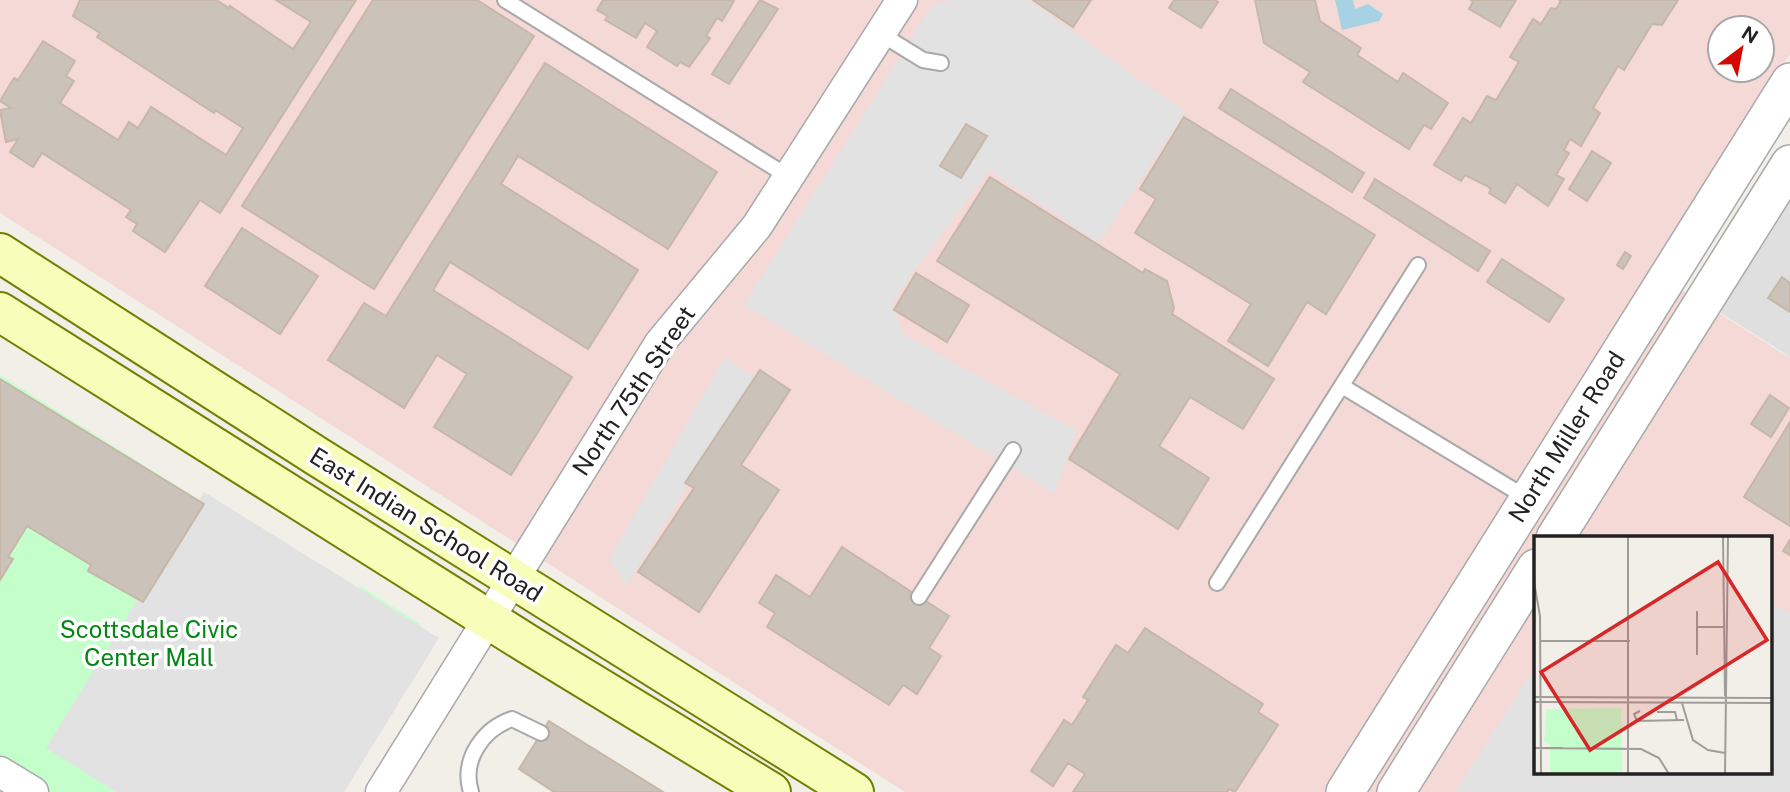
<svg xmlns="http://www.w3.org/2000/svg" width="1790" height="792" font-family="'Public Sans',sans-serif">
<rect width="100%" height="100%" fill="#f2efe8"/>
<polygon fill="#e0dfdf" points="1790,195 1790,357 1718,311"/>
<path fill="#f4d9d7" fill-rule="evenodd" d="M0 0H1790V54L1654 272 1790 358V792H905L0 213ZM1720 28H1762V70H1720ZM1536 538H1771V773H1536Z"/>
<polygon fill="#c4fecb" points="0,375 353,596 360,586 420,624 422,651 334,792 0,792"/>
<g fill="#e2e2e2">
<polygon points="950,0 1029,0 1185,112 1099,243 989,170 891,303 904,335 1077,431 1054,493 744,305 932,5"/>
<polygon points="725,357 754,377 626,586 609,559"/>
<polygon points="204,492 439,638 344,792 116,792 46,748"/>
<polygon points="1771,602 1790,614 1790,792 1455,792 1536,665 1536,773 1771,773"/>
</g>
<polygon fill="#a6d2e3" points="1335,0 1353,0 1355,9 1368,4 1383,14 1379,21 1342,30"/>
<g fill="#cbc2ba" stroke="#c6b7a9" stroke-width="2">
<polygon points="80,0 216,0 229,8 230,6 293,49 311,22 276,0 356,0 220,213 200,200 165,252 133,231 137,224 126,217 131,210 42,153 33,167 10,152 18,139 6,142 0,110 11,108 0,101 14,78 18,80 43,41 75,61 66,76 74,81 60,103 118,140 129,122 138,128 151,107 226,155 243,128 215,110 214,113 97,37 100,33 73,16"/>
<polygon points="373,0 477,0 534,36 374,289 242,206"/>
<polygon points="603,0 732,0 734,1 722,21 717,18 706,36 710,38 689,67 680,62 677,66 647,47 657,31 645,23 636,38 605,20 608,16 597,10"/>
<polygon points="760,0 778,9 729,84 712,74"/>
<polygon points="1033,0 1091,0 1073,27"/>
<polygon points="1174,0 1215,0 1218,2 1201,28 1169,8"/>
<polygon points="1255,0 1315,0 1320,21 1361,48 1357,55 1398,82 1403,73 1448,103 1431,129 1424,125 1409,149 1303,82 1310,72 1264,43"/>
<polygon points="1471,0 1516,0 1500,27 1469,9 1473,2"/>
<polygon points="1559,0 1678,0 1662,25 1652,24 1624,70 1618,66 1593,108 1600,113 1581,146 1570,139 1564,150 1569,153 1556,175 1564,179 1548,206 1517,184 1505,203 1489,193 1491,189 1487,186 1465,175 1461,181 1434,165 1463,118 1471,123 1487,96 1496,100 1519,62 1510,57 1533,19 1541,24 1551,8 1556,9 1561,1"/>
<polygon points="545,63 717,172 668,249 518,156 501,184 638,270 588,349 450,262 433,290 572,377 511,475 434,427 467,374 437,355 404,408 328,360 364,303 386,316"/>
<polygon points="1231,89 1364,173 1352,192 1219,108"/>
<polygon points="1184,117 1375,235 1326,314 1307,302 1268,366 1228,341 1251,304 1135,233 1156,199 1140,189"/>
<polygon points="966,124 987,136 961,178 940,166"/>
<polygon points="1592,151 1611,163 1587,201 1569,189"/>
<polygon points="990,177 1143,273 1145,269 1167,281 1174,308 1172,314 1274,379 1243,429 1190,397 1159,446 1209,478 1178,529 1069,459 1120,374 937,261"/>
<polygon points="1375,179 1490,251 1478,271 1364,198"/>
<polygon points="242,228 318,276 280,334 205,286"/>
<polygon points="1625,252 1631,256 1623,269 1617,265"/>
<polygon points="1502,259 1564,299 1549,322 1487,282"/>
<polygon points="916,273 969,305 947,342 894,310"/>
<polygon points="1782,277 1790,283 1790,312 1768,298"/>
<polygon points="760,370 790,390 741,465 779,490 699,612 638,572 694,488 685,483"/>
<polygon points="0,379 204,504 143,602 88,571 91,565 27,526 8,557 13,559 0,580"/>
<polygon points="1770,395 1789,408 1771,437 1751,424"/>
<polygon points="1790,422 1790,526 1744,497"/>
<polygon points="1790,540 1790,555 1783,551"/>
<polygon points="842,547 949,616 929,648 941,656 917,694 903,685 889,705 767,627 775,613 759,603 776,575 810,597"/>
<polygon points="1145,628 1263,704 1258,712 1278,725 1235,792 1229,789 1227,792 1073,792 1085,774 1068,763 1053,786 1031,771 1064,720 1072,725 1088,700 1083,697 1116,645 1128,653"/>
<polygon points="549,721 663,792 554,792 519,769"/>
</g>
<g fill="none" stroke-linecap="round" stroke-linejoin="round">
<g stroke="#a9a9a9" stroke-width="18">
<g id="service">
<polyline points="505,0 789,177"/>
<polyline points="881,34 923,60 941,63"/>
<polyline points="1342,386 1527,498"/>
<polyline points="1217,583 1418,265"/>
<polyline points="919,597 1013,450"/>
<path d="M471 792C461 760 483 729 512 719L541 733"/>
</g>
</g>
<g stroke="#a9a9a9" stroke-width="33">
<g id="minor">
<polyline points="0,772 33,792"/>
<polyline points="381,792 660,343 757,226 902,0"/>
</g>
</g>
<g stroke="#a9a9a9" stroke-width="40">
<g id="tertiary">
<polyline points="1555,538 1790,164"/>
<polyline points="1345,792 1790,82"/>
<polyline points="1396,792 1536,568"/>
</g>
</g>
<g stroke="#6e8100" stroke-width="42">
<g id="secondary">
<polyline points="0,253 318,457 854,792"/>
<polyline points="0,312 526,643 771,792"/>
</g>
</g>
<use href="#service" stroke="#fff" stroke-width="14"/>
<use href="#minor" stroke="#fff" stroke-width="30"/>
<use href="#tertiary" stroke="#fff" stroke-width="37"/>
<use href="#secondary" stroke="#f8feba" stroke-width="38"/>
</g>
<g text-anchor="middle" stroke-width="7" stroke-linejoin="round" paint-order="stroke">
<g font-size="24" fill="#222" stroke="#fff">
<text transform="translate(634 391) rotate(-56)" y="8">North 75th Street</text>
<text transform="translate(1567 437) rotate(-58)" y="8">North Miller Road</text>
<text transform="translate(426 525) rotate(32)" y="8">East Indian School Road</text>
</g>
<g font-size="24" fill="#048614" stroke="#fff">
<text x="149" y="638">Scottsdale Civic<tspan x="149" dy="28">Center Mall</tspan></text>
</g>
</g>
<g transform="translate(1534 536)">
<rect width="238" height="238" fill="#f2efe8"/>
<path d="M87 172 88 238H16V209L10 205 13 173Z" fill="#c4fecb"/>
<path fill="none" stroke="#9f9d99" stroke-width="2" d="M94 0V238M189 0 191 160M0 46 6 80 7 238M163 91H189M6 105H96M163 119V75M0 161 238 162M0 166 238 167M148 167 159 204 174 214 191 217M106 175 100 178 103 185 150 184M123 176H141L143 184M0 212 107 213 125 222 135 238M7 212H29M191 238 194 0"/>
<path fill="#d62828" fill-opacity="0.15" stroke="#d62828" stroke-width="3.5" d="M184 26 233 104 56 214 7 136Z"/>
<rect width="238" height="238" fill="none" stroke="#222" stroke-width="3.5"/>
</g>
<g transform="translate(1741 49) rotate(32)"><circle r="33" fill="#ffffff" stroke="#a7a7a7" stroke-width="2"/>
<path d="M0-5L12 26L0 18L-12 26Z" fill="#d30900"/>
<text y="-10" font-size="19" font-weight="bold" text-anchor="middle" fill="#222222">N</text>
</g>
</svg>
